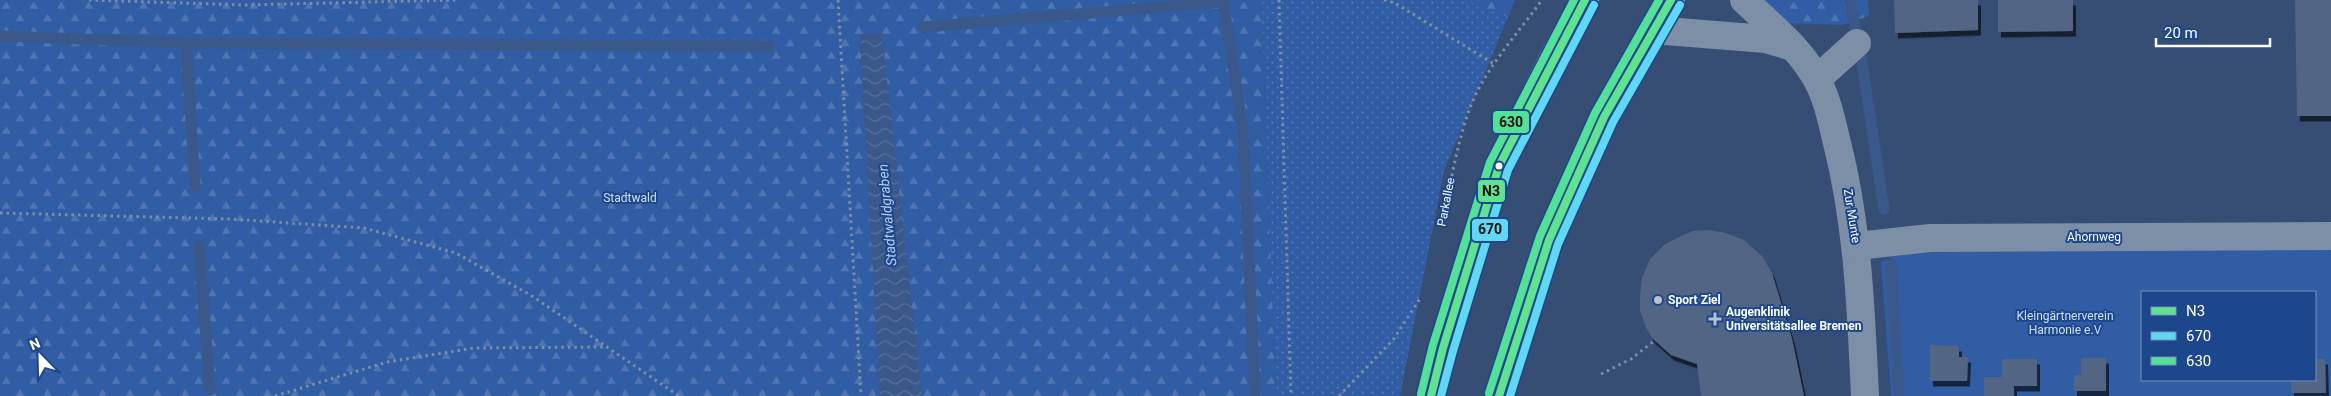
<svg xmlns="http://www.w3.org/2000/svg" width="2331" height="396" font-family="Roboto,sans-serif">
<defs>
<pattern id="grass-dots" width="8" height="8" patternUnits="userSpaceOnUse" patternTransform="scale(1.25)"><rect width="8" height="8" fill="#315da4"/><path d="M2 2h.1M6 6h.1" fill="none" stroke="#5075b2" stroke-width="1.8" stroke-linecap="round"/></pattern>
<pattern id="forest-firs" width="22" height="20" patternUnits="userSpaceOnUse" patternTransform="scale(1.25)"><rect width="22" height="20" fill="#315da4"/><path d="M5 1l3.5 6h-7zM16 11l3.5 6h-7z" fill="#5075b2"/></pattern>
<pattern id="water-waves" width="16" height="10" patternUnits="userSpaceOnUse" patternTransform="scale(1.25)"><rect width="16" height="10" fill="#3b588b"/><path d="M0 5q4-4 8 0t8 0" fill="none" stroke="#58719c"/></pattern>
<filter id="shadow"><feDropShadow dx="3" dy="5.5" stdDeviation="0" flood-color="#0009"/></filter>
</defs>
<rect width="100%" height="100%" fill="#364d74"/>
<polygon fill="url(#grass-dots)" points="1261,0 1515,0 1444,171 1400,396 1276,396"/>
<g fill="url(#forest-firs)">
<polygon points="0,0 1261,0 1276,396 922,396 881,34 860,35 880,396 0,396"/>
<polygon points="1465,0 1515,0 1507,17"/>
<polygon points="1757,0 1868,0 1869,16 1842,25 1783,23"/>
</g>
<path fill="#315da4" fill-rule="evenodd" d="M2331 245V396H1891L1881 262 1901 253ZM2142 292H2315V380H2142Z"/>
<polygon fill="url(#water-waves)" points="882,34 922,396 880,396 860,35"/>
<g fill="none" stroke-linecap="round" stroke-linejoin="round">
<g stroke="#3b588b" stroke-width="11">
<polyline points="1223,0 1243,130 1255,396"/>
<polyline points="1850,0 1855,27"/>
<polyline points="924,27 1223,2"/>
<polyline points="0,36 186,43 769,46"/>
<polyline points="186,43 195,187"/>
<polyline points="1861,56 1884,209"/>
<polyline points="199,246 210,390"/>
<polyline points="1891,264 1899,396"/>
</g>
</g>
<g fill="#526584" filter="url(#shadow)">
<polygon points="1894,0 1978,0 1978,30 1895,33"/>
<polygon points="1998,0 2073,0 2073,31 1998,32"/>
<polygon points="2295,0 2331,0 2331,116 2297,116"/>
<polygon points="1709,230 1726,233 1744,240 1763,257 1772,273 1792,339 1804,396 1701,396 1697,364 1671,355 1652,338 1646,328 1640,311 1640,295 1642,278 1650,259 1664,245 1679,237 1693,231"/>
<polygon points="1930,345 1959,346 1959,357 1968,357 1967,381 1930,381"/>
<polygon points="2081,358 2106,358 2106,391 2074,391 2074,375 2081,375"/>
<polygon points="2002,359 2037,359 2037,386 2014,386 2014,396 1984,396 1984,377 2002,377"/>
<polygon points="2315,359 2325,359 2326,393 2291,393 2291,380 2315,380"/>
</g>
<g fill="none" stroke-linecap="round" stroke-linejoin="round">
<g stroke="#7d8ea7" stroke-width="3" stroke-dasharray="2.5 4" stroke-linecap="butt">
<polyline points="89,0 244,5 457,0"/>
<polyline points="838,0 861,396"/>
<polyline points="1279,0 1291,396"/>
<polyline points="1384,0 1395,3 1494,64"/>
<polyline points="0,213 229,219 364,228 456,253 532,296 679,396"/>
<path d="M1442 227C1450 187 1456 146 1470 108 1484 70 1518 33 1542 0"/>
<polyline points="1601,374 1631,359 1654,341"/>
<polyline points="275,396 387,362 474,348 606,347"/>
<polyline points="1339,396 1393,340 1421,297"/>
</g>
<g stroke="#7d8ea7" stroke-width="28">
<path d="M1744 0C1770 25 1798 46 1816 78 1827 97 1832 122 1837 143 1858 226 1861 310 1865 396"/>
<polyline points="1653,30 1766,39 1793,47"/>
<polyline points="1817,79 1857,43"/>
<polyline points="1857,246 1930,238 2331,236"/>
</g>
<g stroke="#7d8da7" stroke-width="28">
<polyline points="1431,396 1443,348 1499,166 1551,62 1585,0"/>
<polyline points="1499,396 1549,240 1604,117 1671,0"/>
</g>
<g stroke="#1d478d" stroke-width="11">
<g id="bus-1">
<polyline points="1431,396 1443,348 1499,166 1585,0"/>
<polyline points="1499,396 1549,240 1604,117 1671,0"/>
</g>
</g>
<g stroke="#1d478d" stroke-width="11">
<g id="bus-2">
<polyline points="1441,396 1453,351 1508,170 1594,5"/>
<polyline points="1510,396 1558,244 1613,122 1680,5"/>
</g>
</g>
<g stroke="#1d478d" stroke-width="11">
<g id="bus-3">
<polyline points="1489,393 1540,236 1595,113 1659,0"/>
<polyline points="1421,394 1433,345 1490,162 1574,0"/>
</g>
</g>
<use href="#bus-1" stroke="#60e390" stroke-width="8"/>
<use href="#bus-2" stroke="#60d8f3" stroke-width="8"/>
<use href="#bus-3" stroke="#53e098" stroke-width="8"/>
</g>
<circle fill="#fff" stroke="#1d478d" stroke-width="2" cx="1499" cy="166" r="4.5"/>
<g fill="#b9c1ce" stroke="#1d478d" stroke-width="2">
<circle cx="1658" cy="300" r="5"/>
<path d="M1712.5 311.5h5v5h5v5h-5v5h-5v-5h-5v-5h5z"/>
</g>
<g text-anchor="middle" stroke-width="4" stroke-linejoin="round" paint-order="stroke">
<g font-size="12" fill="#d0e0f9" stroke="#1d478d">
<text x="630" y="202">Stadtwald</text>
<text x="2065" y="320">Kleingärtnerverein<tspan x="2065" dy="14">Harmonie e.V</tspan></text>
</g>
<g font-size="12" fill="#fff" stroke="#1d478d">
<text transform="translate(1446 202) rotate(-79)" y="4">Parkallee</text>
<text transform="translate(1852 216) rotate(81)" y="4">Zur Munte</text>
<text x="2094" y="241">Ahornweg</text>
</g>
<g font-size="12" font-weight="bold" fill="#fff" stroke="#1d478d" text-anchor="start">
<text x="1668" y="304">Sport Ziel</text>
<text x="1726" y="316">Augenklinik<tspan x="1726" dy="14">Universitätsallee Bremen</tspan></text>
</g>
<g font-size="14" font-style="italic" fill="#b6cff4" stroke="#1d478d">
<text transform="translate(887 215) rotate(-95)" y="5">Stadtwaldgraben</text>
</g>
</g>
<g stroke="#1d478d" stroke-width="2">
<rect x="1492" y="110" width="38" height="24" rx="5" fill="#53e098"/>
<rect x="1477" y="179" width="29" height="24" rx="5" fill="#60e390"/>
<rect x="1471" y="218" width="38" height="24" rx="5" fill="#60d8f3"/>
</g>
<g font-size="14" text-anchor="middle" font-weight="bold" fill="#111">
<text x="1511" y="127">630</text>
<text x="1491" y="196">N3</text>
<text x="1490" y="234">670</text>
</g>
<rect x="2141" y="291" width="175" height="90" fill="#1d478d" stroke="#7791bb"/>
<rect x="2151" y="307" width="25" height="8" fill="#60e390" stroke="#7791bb"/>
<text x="2186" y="316" font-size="15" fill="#ffffff">N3</text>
<rect x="2151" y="332" width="25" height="8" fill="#60d8f3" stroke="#7791bb"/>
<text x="2186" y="341" font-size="15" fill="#ffffff">670</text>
<rect x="2151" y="357" width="25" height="8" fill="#53e098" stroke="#7791bb"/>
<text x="2186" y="366" font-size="15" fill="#ffffff">630</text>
<g transform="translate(40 356) rotate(337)" stroke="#1d478d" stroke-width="4" paint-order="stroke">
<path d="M0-4L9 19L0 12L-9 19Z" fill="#ffffff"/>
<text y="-8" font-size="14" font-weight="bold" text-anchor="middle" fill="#ffffff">N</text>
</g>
<path d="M2156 38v8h114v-8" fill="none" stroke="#ffffff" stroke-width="2.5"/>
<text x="2164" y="38" font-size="15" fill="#ffffff" stroke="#1d478d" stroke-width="4" paint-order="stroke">20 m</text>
</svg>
